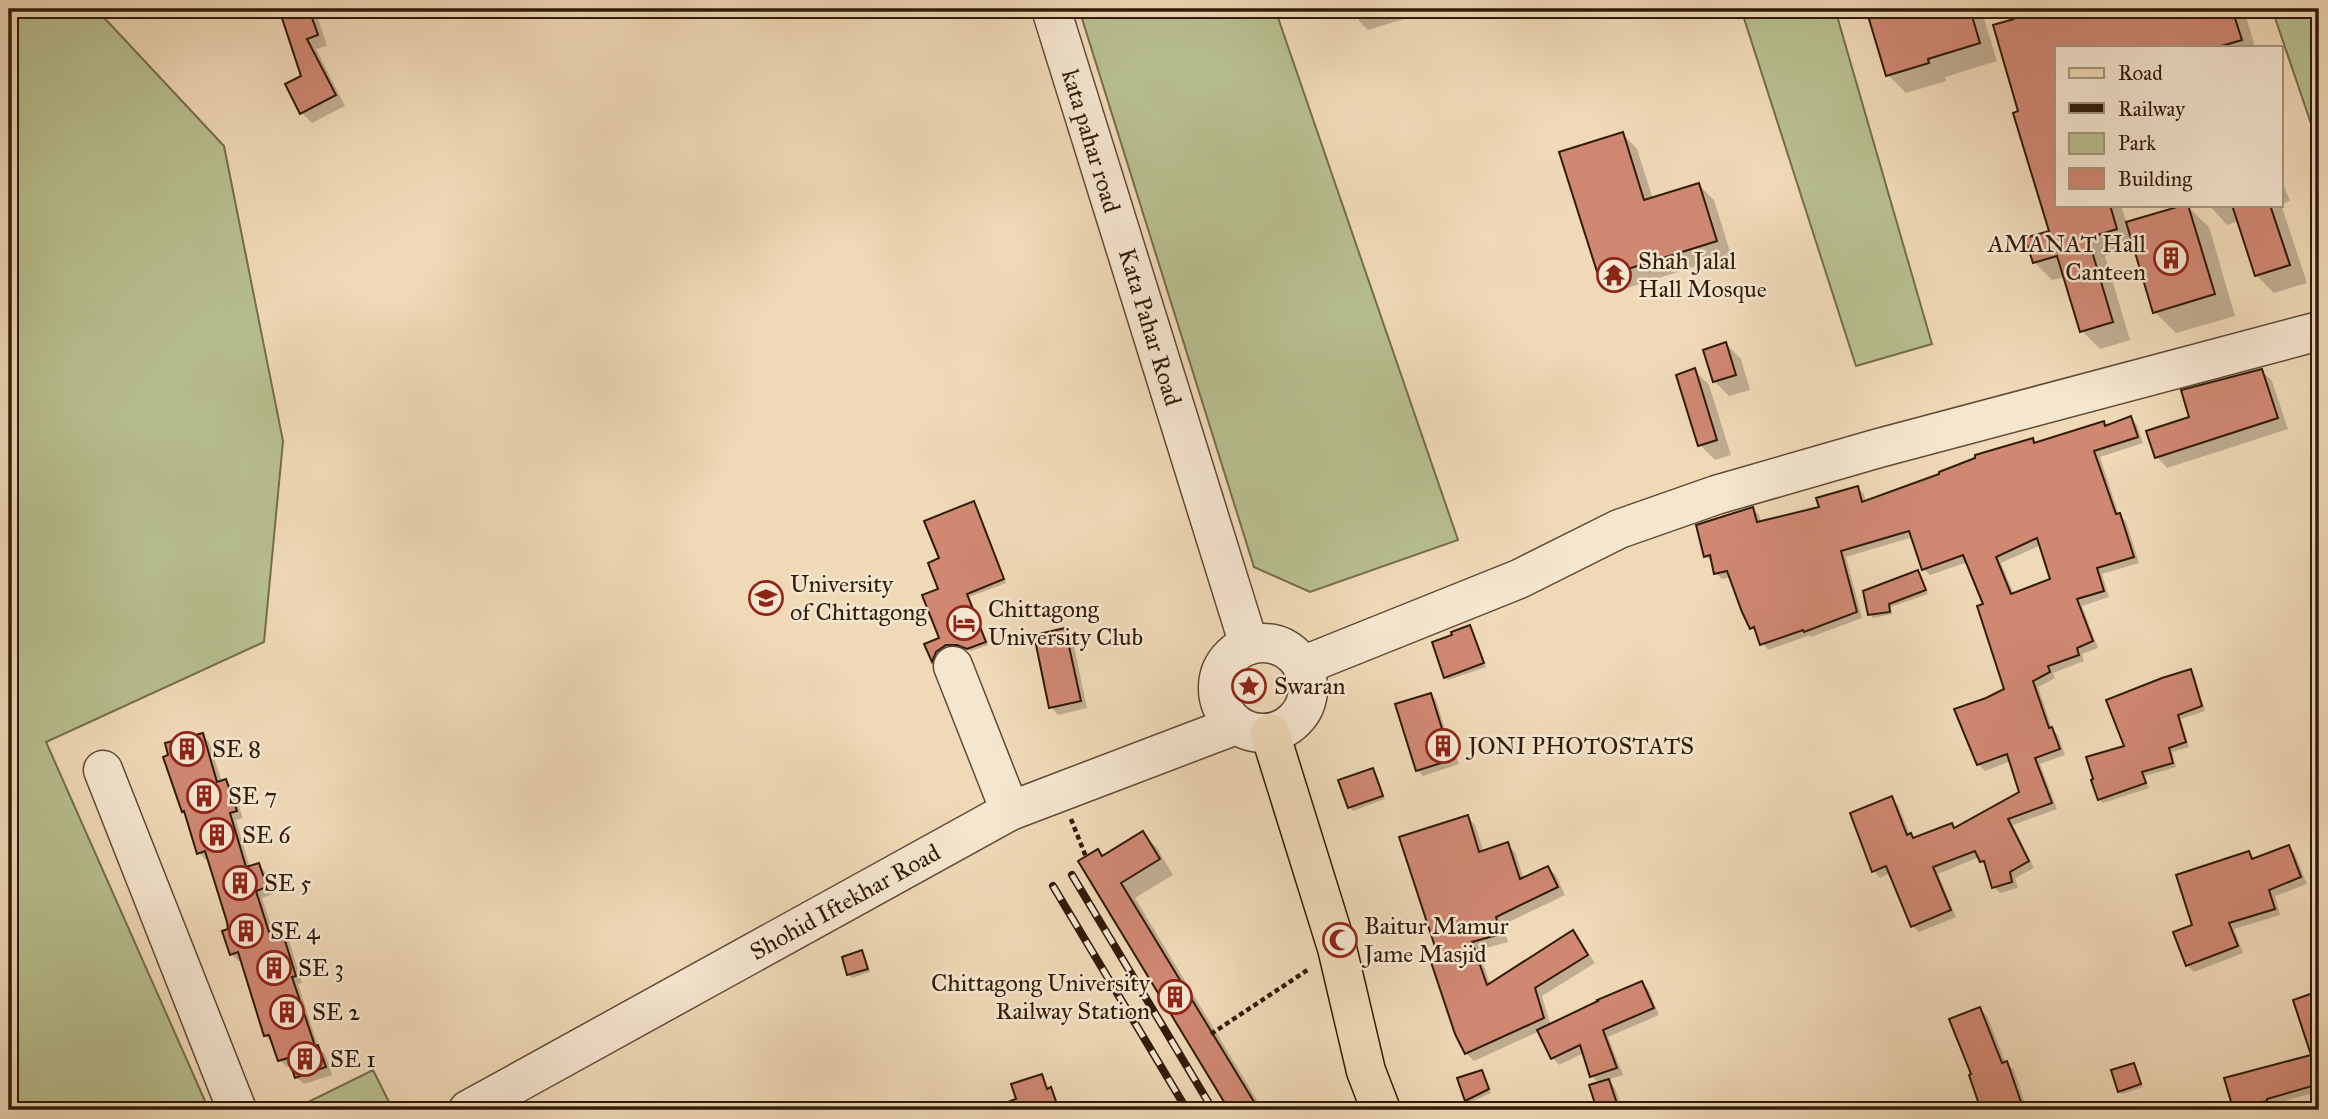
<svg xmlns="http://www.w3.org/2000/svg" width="2328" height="1119" font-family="'IM FELL Great Primer',serif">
<rect width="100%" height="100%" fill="#f0d9b7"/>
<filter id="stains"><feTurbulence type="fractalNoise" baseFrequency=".00286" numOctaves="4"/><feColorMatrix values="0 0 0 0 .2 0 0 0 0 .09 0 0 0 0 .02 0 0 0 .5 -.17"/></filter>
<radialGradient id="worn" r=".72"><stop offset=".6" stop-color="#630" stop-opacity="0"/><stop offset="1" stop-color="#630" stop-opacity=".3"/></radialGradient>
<g fill="#b8bf8f" stroke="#746d4c" stroke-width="2">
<polygon points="9,9 96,9 224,146 283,441 264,642 46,742 209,1110 9,1110"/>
<polygon points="1079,9 1275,9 1458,540 1310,592 1254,567"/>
<polygon points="1741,9 1835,9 1932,344 1856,366"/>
<polygon points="2272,9 2319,9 2319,147"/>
<polygon points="373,1070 393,1110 292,1110"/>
</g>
<g fill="#0003" fill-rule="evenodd">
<polygon points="281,9 315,9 327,46 316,49 345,106 312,123 302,113 303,77"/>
<polygon points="1355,9 1416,9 1405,12 1407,18 1368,30 1359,21"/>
<polygon points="1867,9 1981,9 1997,61 1945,77 1946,81 1906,93 1888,75"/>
<polygon points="2013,9 2244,9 2255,47 2057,47 2057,205 2121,205 2127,224 2187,206 2209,227 2235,316 2176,333 2155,312 2135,247 2105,256 2130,340 2100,349 2082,331 2065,277 2052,280 2034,262 2051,232 2021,112 2016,20"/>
<polygon points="1623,134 1637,149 1653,199 1699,185 1714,200 1731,255 1615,292 1600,277"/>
<polygon points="2281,178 2290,201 2281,204 2307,283 2274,293 2256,275 2239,221 2227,225 2209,205 2281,205"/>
<polygon points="1726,344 1741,359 1750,390 1729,396 1714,381"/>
<polygon points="1694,370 1709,385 1731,455 1715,460 1700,445"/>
<polygon points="2262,371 2272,381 2288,429 2167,468 2157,457 2191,418"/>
<path d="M2131 418 2137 425 2143 443 2100 457 2119 515 2126 521 2139 563 2102 574 2109 597 2082 606 2098 648 2082 654 2084 661 2053 673 2055 678 2038 687 2052 729 2058 735 2065 755 2040 764 2057 809 2013 825 2034 868 2015 878 2018 888 2000 893 1994 887 1987 868 1979 857 1938 874 1956 917 1919 932 1913 926 1890 873 1880 878 1874 871 1852 814 1891 798 1898 805 1910 835 1915 839 1951 825 1955 829 2021 793 2011 761 1985 771 1978 764 2006 690 1985 605 1968 562 1930 575 1924 569 1913 537 1846 557 1862 618 1811 637 1810 635 1768 650 1752 628 1731 577 1722 579 1716 573 1713 562 1705 556 1753 509 1759 515 1761 522 1821 508 1857 488 1864 494 1866 502 2032 440 2036 444 2104 423 2107 427ZM2041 545 2052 580 2014 595 2001 563Z"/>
<polygon points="973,503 976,507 1006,583 969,597 988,645 971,651 961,647 949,648 935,663 927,645 941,639 941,559"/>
<polygon points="1918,572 1928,594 1891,607 1892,614 1873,618 1870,615"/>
<polygon points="1469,627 1473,630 1486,667 1448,680 1445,677 1455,636"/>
<polygon points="1064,630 1072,637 1087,708 1058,715 1051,707"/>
<polygon points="2191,671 2195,676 2205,711 2181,719 2189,747 2172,752 2176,767 2145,776 2149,788 2103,803 2099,799 2126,747"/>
<polygon points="1430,695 1436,700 1446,733 1451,739 1459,764 1423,776 1418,770"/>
<polygon points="202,735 209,742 222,782 226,781 233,788 243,818 236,820 250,868 259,865 266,873 273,894 262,898 273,932 280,930 288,937 302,983 298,984 319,1049 325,1054 332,1075 304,1084 296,1077 292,1065 287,1067 280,1060 273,1043 266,1036 243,960 239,961 231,954 230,930 209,859 206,860 199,853 187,815 183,811"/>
<polygon points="1372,770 1376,773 1385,799 1353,811 1350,807"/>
<polygon points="1467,817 1475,825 1484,852 1507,844 1515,852 1524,879 1548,868 1556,875 1565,895 1503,925 1508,942 1479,950 1490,984 1573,932 1580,940 1595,963 1542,996 1551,1026 1641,983 1648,989 1659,1015 1608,1037 1623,1075 1607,1080 1615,1088 1623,1110 1589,1110 1598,1107 1600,1084 1592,1076 1584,1053 1559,1065 1553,1058 1540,1031 1474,1061 1466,1053 1440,957"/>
<polygon points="1142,833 1157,848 1173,875 1135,898 1263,1110 1231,1110 1081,862 1098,851 1103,857"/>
<polygon points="2288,847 2295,854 2307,884 2275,896 2280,915 2234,929 2243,953 2194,972 2187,965 2194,926 2249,853 2256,860"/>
<polygon points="861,952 865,956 870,972 852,978 849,974 844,958"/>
<polygon points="2319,993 2319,1091 2272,1105 2273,1107 2239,1110 2233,1105 2313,1056 2295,1001"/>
<polygon points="1980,1009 1987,1016 2006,1063 2014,1070 2027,1110 1982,1110 1971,1076 1973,1075"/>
<polygon points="2133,1065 2137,1068 2143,1087 2122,1094 2119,1091"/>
<polygon points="1481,1072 1491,1093 1469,1103 1466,1100"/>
</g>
<g fill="#d08873" stroke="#301b09" stroke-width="2" fill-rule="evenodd">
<polygon points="279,9 309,9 318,35 307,39 336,95 300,114 285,84 301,76"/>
<polygon points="1866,9 1970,9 1980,43 1928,59 1929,63 1886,76"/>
<polygon points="2011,9 2232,9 2242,40 2218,47 2057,47 2057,205 2110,205 2117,229 2088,238 2113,322 2080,332 2057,256 2033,263 2025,238 2049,231 2013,113 2018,111 1993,25 2014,19"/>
<polygon points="1623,132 1644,200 1699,183 1717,241 1599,278 1559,152"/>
<polygon points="2184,205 2188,205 2215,294 2153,313 2126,222"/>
<polygon points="2232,205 2270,205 2290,265 2255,276"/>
<polygon points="1726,342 1736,375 1713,382 1703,350"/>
<polygon points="1695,368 1717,440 1698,446 1676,375"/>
<polygon points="2262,369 2278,418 2155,458 2146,431 2189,417 2181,390"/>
<path d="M2131 416 2138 437 2094 451 2116 514 2120 513 2134 557 2097 568 2104 591 2077 599 2093 641 2077 648 2079 655 2048 666 2050 672 2033 681 2049 728 2052 727 2060 749 2035 758 2052 803 2008 819 2029 861 2010 872 2012 882 1992 888 1984 861 1980 862 1975 851 1933 867 1951 910 1911 927 1886 866 1872 872 1850 813 1892 796 1907 835 1911 833 1913 838 1952 823 1954 828 2019 792 2007 754 1977 765 1954 709 1986 698 2004 689 1977 606 1983 604 1963 555 1922 570 1909 531 1841 551 1857 612 1804 632 1803 630 1760 645 1754 627 1750 629 1742 612 1727 571 1714 574 1710 555 1704 557 1696 525 1753 507 1757 522 1819 507 1816 498 1858 486 1862 502 1939 474V472L1975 458V455L2033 438 2034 443 2104 421 2105 426ZM2037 538 2050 579 2011 594 1996 557Z"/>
<polygon points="974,501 1004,579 967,594 986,642 967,649 957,645 946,645 936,652 932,662 924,644 939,638 922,595 938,589 928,563 939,558 924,521"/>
<polygon points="1918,570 1926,590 1889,604 1890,612 1868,615 1863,591"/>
<polygon points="1470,625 1484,663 1444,678 1432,642 1452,635 1451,632"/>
<polygon points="1065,628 1081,701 1049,708 1034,635"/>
<polygon points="2191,669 2202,706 2178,715 2186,742 2169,748 2173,763 2142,772 2146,783 2098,800 2091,780 2093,779 2086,757 2124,746 2106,700 2162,678"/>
<polygon points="1431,693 1443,732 1446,731 1454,759 1416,771 1395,704"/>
<polygon points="203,733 217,782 226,779 237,811 230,813 246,867 259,863 267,887 256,891 269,932 281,928 296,976 292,977 315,1046 318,1045 326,1067 295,1078 288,1058 278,1061 269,1035 264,1036 238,952 230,955 222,931 228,929 227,922 205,851 197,854 184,811 182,812 163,757 168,755 165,743"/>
<polygon points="1373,768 1383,796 1348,808 1338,780"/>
<polygon points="1468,815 1479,852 1508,842 1520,879 1548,866 1558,887 1496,917 1501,934 1472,942 1487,985 1573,930 1588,955 1535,988 1544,1018 1465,1054 1455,1034 1430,959 1438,956 1399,837"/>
<polygon points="1143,831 1160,859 1121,883 1259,1110 1229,1110 1078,861 1098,849 1102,856"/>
<polygon points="2289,845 2301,877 2269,890 2275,909 2229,923 2238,946 2186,966 2173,932 2192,925 2176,875 2249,851 2252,859"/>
<polygon points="862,950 868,969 847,975 842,957"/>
<polygon points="1642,981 1654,1008 1603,1030 1617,1068 1590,1077 1580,1045 1551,1059 1537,1030 1598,1001 1597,1000"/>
<polygon points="2319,991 2319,1066 2316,1067 2319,1084 2267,1099 2267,1101 2242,1106 2241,1103 2232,1105 2224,1078 2311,1055 2293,1000"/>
<polygon points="1980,1007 2002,1063 2007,1061 2022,1105 2005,1110 1981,1110 1969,1075 1971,1074 1949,1019"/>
<polygon points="2134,1063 2141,1084 2118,1092 2111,1070"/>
<polygon points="1482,1070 1489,1089 1465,1101 1457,1078"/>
<polygon points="1042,1074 1047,1089 1051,1087 1059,1110 995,1110 994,1107 1016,1099 1011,1084"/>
<polygon points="1609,1079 1619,1110 1597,1110 1589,1085"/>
</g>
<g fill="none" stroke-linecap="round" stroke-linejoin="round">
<g stroke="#604a34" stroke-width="41">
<g id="minor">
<polyline points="1051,9 1249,645"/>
<circle cx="1263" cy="688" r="45"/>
<polyline points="953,666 1010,811"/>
<polyline points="1302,666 1519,579 1619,529 1716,495 1879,448 2319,331"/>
<polyline points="103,770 237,1110"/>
<polyline points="468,1110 1010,811 1236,725"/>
</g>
</g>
<g stroke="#301b09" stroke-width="41">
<polyline id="major" points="1270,733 1337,948 1366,1071 1381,1110"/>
</g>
<g stroke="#301b09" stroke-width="4.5" stroke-dasharray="5 3.5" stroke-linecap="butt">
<polyline points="1071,819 1086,857"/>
<polyline points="1211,1034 1309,969"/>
</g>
<use href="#minor" stroke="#f5e6d0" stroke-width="38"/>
<use href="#major" stroke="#f0d9b7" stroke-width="38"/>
<g stroke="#301b09" stroke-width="8">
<g id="rail">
<polyline points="1072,875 1213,1110"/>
<polyline points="1053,886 1187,1110"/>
</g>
</g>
<use href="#rail" stroke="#f5e6d0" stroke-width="5" stroke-dasharray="16" stroke-linecap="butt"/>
</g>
<defs>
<g id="building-ring" transform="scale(1.75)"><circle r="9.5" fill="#f5e6d0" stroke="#8f2418" stroke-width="1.5"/><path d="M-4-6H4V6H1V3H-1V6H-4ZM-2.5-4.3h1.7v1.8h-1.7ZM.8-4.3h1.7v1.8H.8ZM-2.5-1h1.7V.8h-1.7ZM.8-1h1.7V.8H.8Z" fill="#8f2418"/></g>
<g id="temple-ring" transform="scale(1.75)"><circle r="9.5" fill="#f5e6d0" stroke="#8f2418" stroke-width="1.5"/><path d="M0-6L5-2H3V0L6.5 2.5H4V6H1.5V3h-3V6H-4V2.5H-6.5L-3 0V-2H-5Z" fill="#8f2418"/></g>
<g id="university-ring" transform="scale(1.75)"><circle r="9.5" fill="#f5e6d0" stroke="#8f2418" stroke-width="1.5"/><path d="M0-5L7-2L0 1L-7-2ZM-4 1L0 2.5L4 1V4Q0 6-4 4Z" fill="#8f2418"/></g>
<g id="hotel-ring" transform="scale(1.75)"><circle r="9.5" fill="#f5e6d0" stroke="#8f2418" stroke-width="1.5"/><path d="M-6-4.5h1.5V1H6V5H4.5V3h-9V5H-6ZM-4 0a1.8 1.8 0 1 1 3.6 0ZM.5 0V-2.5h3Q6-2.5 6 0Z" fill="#8f2418"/></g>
<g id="sight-ring" transform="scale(1.75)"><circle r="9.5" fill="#f5e6d0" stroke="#8f2418" stroke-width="1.5"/><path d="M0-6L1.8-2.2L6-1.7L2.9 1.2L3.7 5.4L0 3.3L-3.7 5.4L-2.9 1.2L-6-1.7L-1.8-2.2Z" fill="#8f2418"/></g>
<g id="mosque-ring" transform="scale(1.75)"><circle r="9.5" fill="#f5e6d0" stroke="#8f2418" stroke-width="1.5"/><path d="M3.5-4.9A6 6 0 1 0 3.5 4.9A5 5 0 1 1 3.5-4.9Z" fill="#8f2418"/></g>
</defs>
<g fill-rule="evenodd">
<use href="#building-ring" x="2171" y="258"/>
<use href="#temple-ring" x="1614" y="275"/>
<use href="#university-ring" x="766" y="598"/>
<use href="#hotel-ring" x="964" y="623"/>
<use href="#sight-ring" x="1249" y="686"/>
<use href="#building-ring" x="1443" y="746"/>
<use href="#building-ring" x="187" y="749"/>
<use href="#building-ring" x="204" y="796"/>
<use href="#building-ring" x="217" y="835"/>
<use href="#building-ring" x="240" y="883"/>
<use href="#building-ring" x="246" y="931"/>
<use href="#mosque-ring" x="1340" y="940"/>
<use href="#building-ring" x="274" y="968"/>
<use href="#building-ring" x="1175" y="997"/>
<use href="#building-ring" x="287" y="1012"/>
<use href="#building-ring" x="305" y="1059"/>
</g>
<g text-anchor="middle" stroke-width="5" stroke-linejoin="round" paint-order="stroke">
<g font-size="24" fill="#301b09" stroke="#f5e6d0">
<text transform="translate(1091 141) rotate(73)" y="8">kata pahar road</text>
<text transform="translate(1150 327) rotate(73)" y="8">Kata Pahar Road</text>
<text transform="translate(845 902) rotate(-29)" y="8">Shohid Iftekhar Road</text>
</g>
<g font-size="24" fill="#301b09" stroke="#f5e6d0" text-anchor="start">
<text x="2146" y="252" text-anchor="end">AMANAT Hall<tspan x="2146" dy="28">Canteen</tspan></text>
<text x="1638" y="269">Shah Jalal<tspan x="1638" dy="28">Hall Mosque</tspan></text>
<text x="790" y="592">University<tspan x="790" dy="28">of Chittagong</tspan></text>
<text x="988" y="617">Chittagong<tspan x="988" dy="28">University Club</tspan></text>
<text x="1274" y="694">Swaran</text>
<text x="1468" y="754">JONI PHOTOSTATS</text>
<text x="212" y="757">SE 8</text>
<text x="228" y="804">SE 7</text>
<text x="242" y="843">SE 6</text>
<text x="264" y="891">SE 5</text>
<text x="1364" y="934">Baitur Mamur<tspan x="1364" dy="28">Jame Masjid</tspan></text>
<text x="270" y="939">SE 4</text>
<text x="298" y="976">SE 3</text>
<text x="1150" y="991" text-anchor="end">Chittagong University<tspan x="1150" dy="28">Railway Station</tspan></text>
<text x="312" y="1020">SE 2</text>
<text x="330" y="1067">SE 1</text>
</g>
</g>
<rect width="2328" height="1119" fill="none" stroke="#f0d9b7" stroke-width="35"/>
<rect x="10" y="10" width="2307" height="1098" fill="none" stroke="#301b09" stroke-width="3.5"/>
<rect x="18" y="18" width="2293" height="1084" fill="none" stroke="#301b09" stroke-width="2"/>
<rect x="2055" y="46" width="228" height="161" fill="#f5e6d0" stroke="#a69580" stroke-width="2"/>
<rect x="2069" y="68" width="35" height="10" fill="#f0d9b7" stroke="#a69580" stroke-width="2"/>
<text x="2118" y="80" font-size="21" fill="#301b09">Road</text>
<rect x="2069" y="103" width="35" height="10" fill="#301b09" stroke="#a69580" stroke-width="2"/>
<text x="2118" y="116" font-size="21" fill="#301b09">Railway</text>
<rect x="2069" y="133" width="35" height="21" fill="#b8bf8f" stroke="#a69580" stroke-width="2"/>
<text x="2118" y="150" font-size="21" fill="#301b09">Park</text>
<rect x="2069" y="168" width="35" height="21" fill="#d08873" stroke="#a69580" stroke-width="2"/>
<text x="2118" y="186" font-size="21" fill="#301b09">Building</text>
<rect width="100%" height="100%" filter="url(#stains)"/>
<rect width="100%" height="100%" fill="url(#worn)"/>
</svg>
